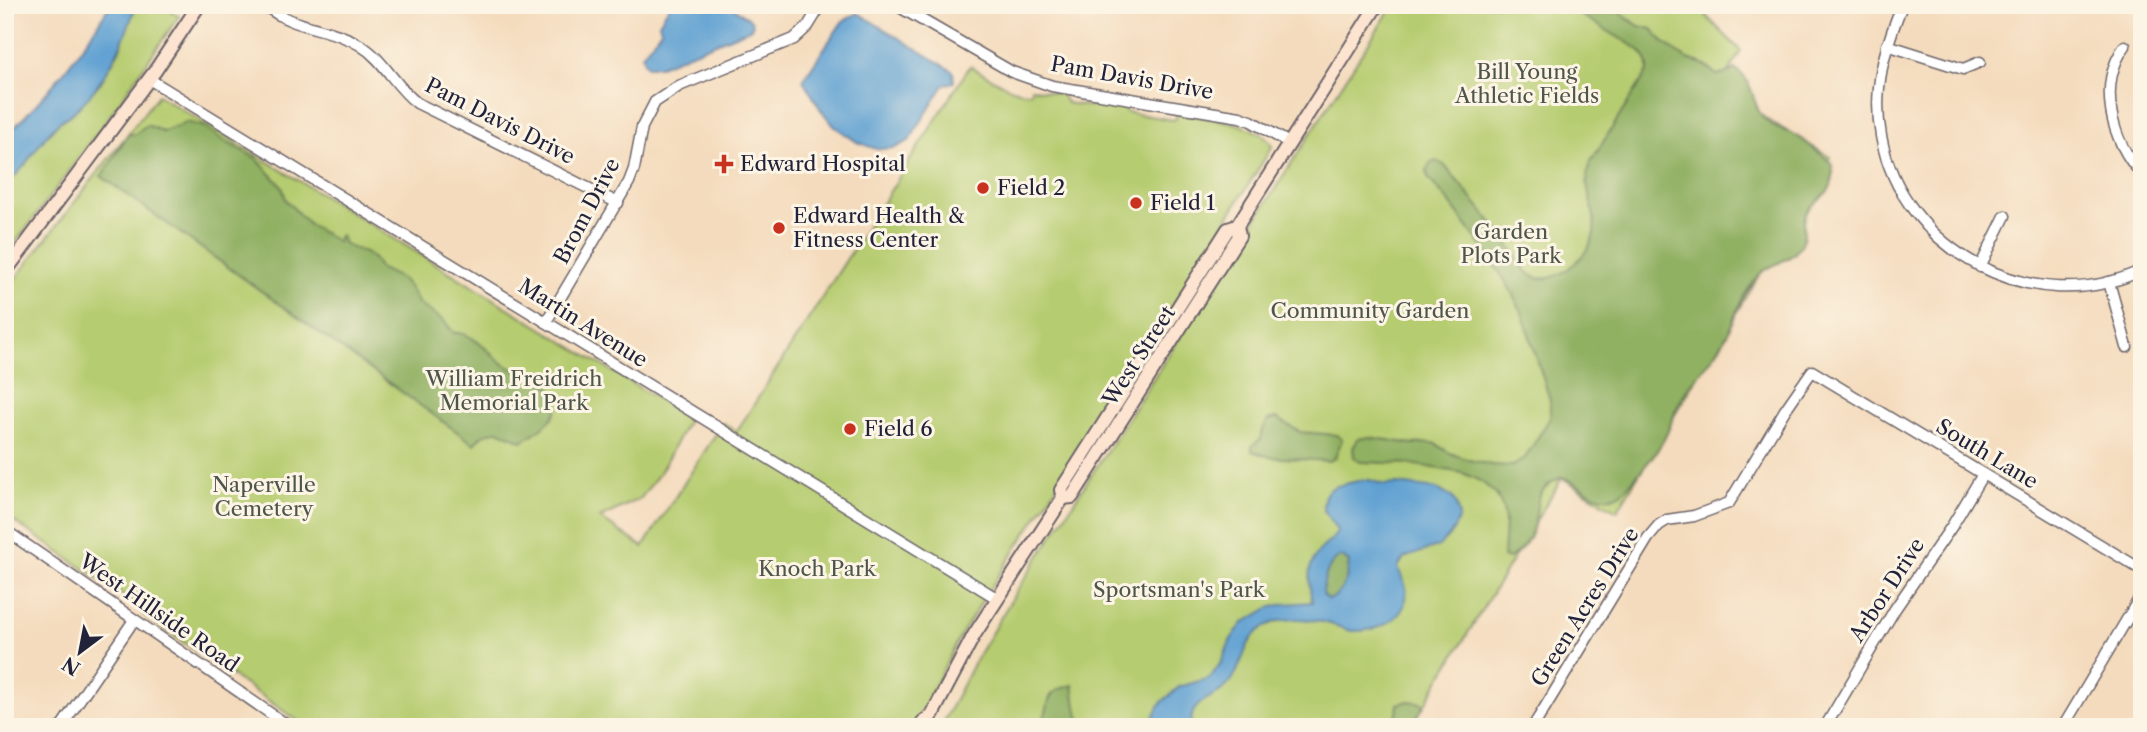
<svg xmlns="http://www.w3.org/2000/svg" width="2147" height="732" font-family="'Libre Caslon Text',serif">
<rect width="100%" height="100%" fill="#fcf5e5"/>
<filter id="ink" filterUnits="userSpaceOnUse"><feTurbulence type="fractalNoise" baseFrequency=".0143" numOctaves="2"/><feDisplacementMap in="SourceGraphic" scale="14" xChannelSelector="R" yChannelSelector="G"/><feConvolveMatrix kernelMatrix="1 2 1 2 8 2 1 2 1" color-interpolation-filters="sRGB"/></filter>
<filter id="wash" filterUnits="userSpaceOnUse"><feTurbulence type="fractalNoise" baseFrequency=".00686" numOctaves="4" result="noise"/><feDisplacementMap in="SourceGraphic" scale="28" xChannelSelector="R" yChannelSelector="G"/><feGaussianBlur stdDeviation="1.57" result="paint"/><feColorMatrix in="noise" values="0 0 0 0 0 0 0 0 0 0 0 0 0 0 0 0 0 1.4 0 .05"/><feComposite in="paint" operator="in"/></filter>
<g filter="url(#wash)">
<rect width="100%" height="100%" fill="#f4dbbd"/>
<g fill="#b6cc70" stroke="#6c7756" stroke-width="2">
<polygon points="136,5 162,5 179,16 109,117 5,257 5,186 26,164 34,151 57,124 73,113 101,82 119,51"/>
<polygon points="1393,5 1698,5 1709,19 1741,51 1718,90 1830,157 1617,511 1562,478 1411,727 941,727 973,664 1013,597"/>
<path d="M970 66C985 74 1015 95 1031 92V88L1060 94 1067 103 1091 107 1095 104 1094 100 1123 105 1126 112 1173 120 1176 119V113C1198 117 1264 122 1272 147L1113 401 998 576 960 637 914 727H307L143 615 145 611 5 515V292L158 95 689 418 661 471 641 498 600 518 643 547 723 423 737 431Z"/>
</g>
<g fill="#90b062" stroke="#59694e" stroke-width="2">
<path d="M1564 5H1610L1639 26 1652 29 1663 42 1676 52 1688 59 1703 64 1717 75 1725 74 1735 69C1760 84 1747 112 1775 127 1783 131 1792 132 1799 137 1803 140 1830 161 1832 164 1833 167 1833 171 1833 174 1833 196 1816 198 1807 212 1800 223 1808 236 1800 247 1791 261 1773 263 1761 273 1755 279 1750 287 1745 294 1736 309 1732 327 1723 342 1712 362 1693 378 1682 398 1674 411 1671 428 1663 441 1656 455 1644 467 1634 479 1630 484 1625 491 1620 494 1597 506 1582 483 1562 477 1556 480 1548 483 1544 489 1535 499 1538 508 1535 520 1532 538 1523 550 1508 559L1503 557 1505 521 1503 508 1496 494 1482 482 1463 473 1410 464 1360 462 1354 457 1353 448 1358 439 1369 437 1413 444 1434 443 1450 453 1469 460 1492 465 1513 466 1525 458 1550 418V400L1522 312 1506 282 1486 252 1449 202 1428 178 1427 170 1430 163 1437 161 1444 165C1466 191 1488 217 1509 245 1516 254 1521 268 1531 275 1553 289 1588 257 1593 237 1600 211 1580 190 1590 163L1648 71C1649 61 1644 56 1638 49Z"/>
<path d="M186 122 205 127 224 141 256 158 282 186 286 200 298 213 310 225 338 242V237L341 235 344 244C358 252 372 251 379 268L402 279 410 288 419 304 444 321 454 333C469 330 489 352 500 361 514 373 534 377 550 386 552 389 552 393 554 396 556 404 557 398 557 407 557 419 532 435 522 441L498 430 482 435 474 444 101 176C113 163 117 148 129 134H135L147 125 163 132C170 127 178 128 186 122Z"/>
<polygon points="1277,418 1300,432 1337,435 1342,440 1335,457 1329,461 1270,457 1252,451 1252,446 1261,439 1263,429 1268,420"/>
<path d="M1341 556 1349 562C1348 578 1344 593 1329 600L1323 594C1323 578 1327 565 1341 556Z"/>
<path d="M1073 685 1076 707 1083 727H1039C1055 704 1038 693 1073 685Z"/>
<polygon points="1409,701 1422,703 1424,706 1411,727 1389,727 1397,713 1398,704"/>
</g>
<g fill="#5ea0d2" stroke="#406186" stroke-width="2" fill-rule="evenodd">
<path d="M110 5H136C123 45 106 82 75 111 69 116 63 119 57 124 46 135 36 149 27 162 21 171 13 178 5 186V137C47 95 79 56 110 5Z"/>
<polygon points="670,5 729,5 751,20 753,25 750,29 660,66 647,66 644,62 642,55 661,30 659,23"/>
<polygon points="858,13 953,71 954,82 944,85 909,141 895,148 876,149 857,142 834,126 821,110 803,80 842,22"/>
<path d="M1361 480H1370L1384 485 1397 484 1437 489 1452 497 1456 503 1459 517 1455 527 1448 537 1439 546 1404 558 1398 567C1401 577 1408 587 1406 598 1403 622 1374 632 1352 631 1347 630 1342 628 1337 626 1314 619 1286 614 1264 627 1242 640 1244 669 1227 686 1214 699 1187 701 1192 727H1148L1161 703 1179 687 1210 678 1222 661 1231 639 1243 623 1269 608 1284 604 1312 602C1308 581 1306 563 1323 547 1328 543 1332 540 1336 534L1337 530 1323 510C1322 482 1340 487 1361 480ZM1341 556 1349 562C1348 578 1344 593 1329 600L1323 594C1323 578 1327 564 1341 556Z"/>
</g>
</g>
<g filter="url(#ink)">
<g fill="none" stroke-linecap="round" stroke-linejoin="round">
<g stroke="#6c6368" stroke-width="13">
<g id="street">
<path d="M265 5C294 30 329 26 360 45 384 59 395 87 417 103L618 203"/>
<polyline points="896,5 1012,72 1052,86 1240,117 1251,121 1289,143"/>
<path d="M1902 5C1885 48 1872 89 1881 136 1902 251 2035 322 2142 270"/>
<polyline points="1887,45 1963,69 1980,62"/>
<path d="M2125 46C2097 84 2111 142 2142 174"/>
<polyline points="149,79 998,599"/>
<polyline points="1980,267 2005,216"/>
<polyline points="2109,282 2127,347"/>
<polyline points="546,322 629,182 634,169 642,127 655,102 679,86 794,39 808,26 821,5"/>
<polyline points="5,530 290,727"/>
<polyline points="61,727 134,620"/>
<polyline points="1533,727 1648,538 1659,525 1667,520 1694,516 1729,503 1785,410 1812,371 2142,570"/>
<polyline points="1825,727 1895,609 1952,526 1983,474"/>
<polyline points="2063,727 2142,594"/>
</g>
</g>
<g stroke="#6c6368" stroke-width="16">
<g id="secondary">
<polyline points="5,272 155,71 199,5"/>
<polyline points="1063,498 1072,497 1239,236 1237,226 1377,5"/>
<polyline points="921,727 923,722 932,715 974,635 1063,498 1061,490 1228,229 1237,226"/>
</g>
</g>
<use href="#street" stroke="#fff" stroke-width="10"/>
<use href="#secondary" stroke="#fde4d1" stroke-width="12"/>
</g>
</g>
<g fill="#c8321e" stroke="#fcf5e5" stroke-width="2.5">
<path d="M720.5 153.5h7v7h7v7h-7v7h-7v-7h-7v-7h7z"/>
<circle cx="983" cy="188" r="7"/>
<circle cx="1136" cy="203" r="7"/>
<circle cx="779" cy="228" r="7"/>
<circle cx="850" cy="429" r="7"/>
</g>
<g text-anchor="middle" stroke-width="6" stroke-linejoin="round" paint-order="stroke">
<g font-size="21" fill="#4e554b" stroke="#fcf5e5">
<text x="1527" y="79">Bill Young<tspan x="1527" dy="24">Athletic Fields</tspan></text>
<text x="1511" y="239">Garden<tspan x="1511" dy="24">Plots Park</tspan></text>
<text x="1370" y="318">Community Garden</text>
<text x="514" y="386">William Freidrich<tspan x="514" dy="24">Memorial Park</tspan></text>
<text x="264" y="492">Naperville<tspan x="264" dy="24">Cemetery</tspan></text>
<text x="817" y="576">Knoch Park</text>
<text x="1179" y="597">Sportsman's Park</text>
</g>
<g font-size="21" fill="#22223b" stroke="#fcf5e5">
<text transform="translate(1132 78) rotate(10)" y="7">Pam Davis Drive</text>
<text transform="translate(500 121) rotate(27)" y="7">Pam Davis Drive</text>
<text transform="translate(587 211) rotate(-62)" y="7">Brom Drive</text>
<text transform="translate(583 323) rotate(32)" y="7">Martin Avenue</text>
<text transform="translate(1139 356) rotate(-57)" y="7">West Street</text>
<text transform="translate(1987 454) rotate(31)" y="7">South Lane</text>
<text transform="translate(1887 590) rotate(-57)" y="7">Arbor Drive</text>
<text transform="translate(1585 607) rotate(-58)" y="7">Green Acres Drive</text>
<text transform="translate(159 613) rotate(35)" y="7">West Hillside Road</text>
</g>
<g font-size="21" fill="#22223b" stroke="#fcf5e5" text-anchor="start">
<text x="740" y="171">Edward Hospital</text>
<text x="997" y="195">Field 2</text>
<text x="1150" y="210">Field 1</text>
<text x="793" y="223">Edward Health &amp;<tspan x="793" dy="24">Fitness Center</tspan></text>
<text x="864" y="436">Field 6</text>
</g>
</g>
<rect width="2147" height="732" fill="none" stroke="#fcf5e5" stroke-width="28"/>
<g transform="translate(80 652) rotate(212)" stroke="#fcf5e5" stroke-width="5" paint-order="stroke">
<path d="M0-5L12 26L0 18L-12 26Z" fill="#22223b"/>
<text y="-10" font-size="19" font-weight="bold" text-anchor="middle" fill="#22223b">N</text>
</g>
</svg>
